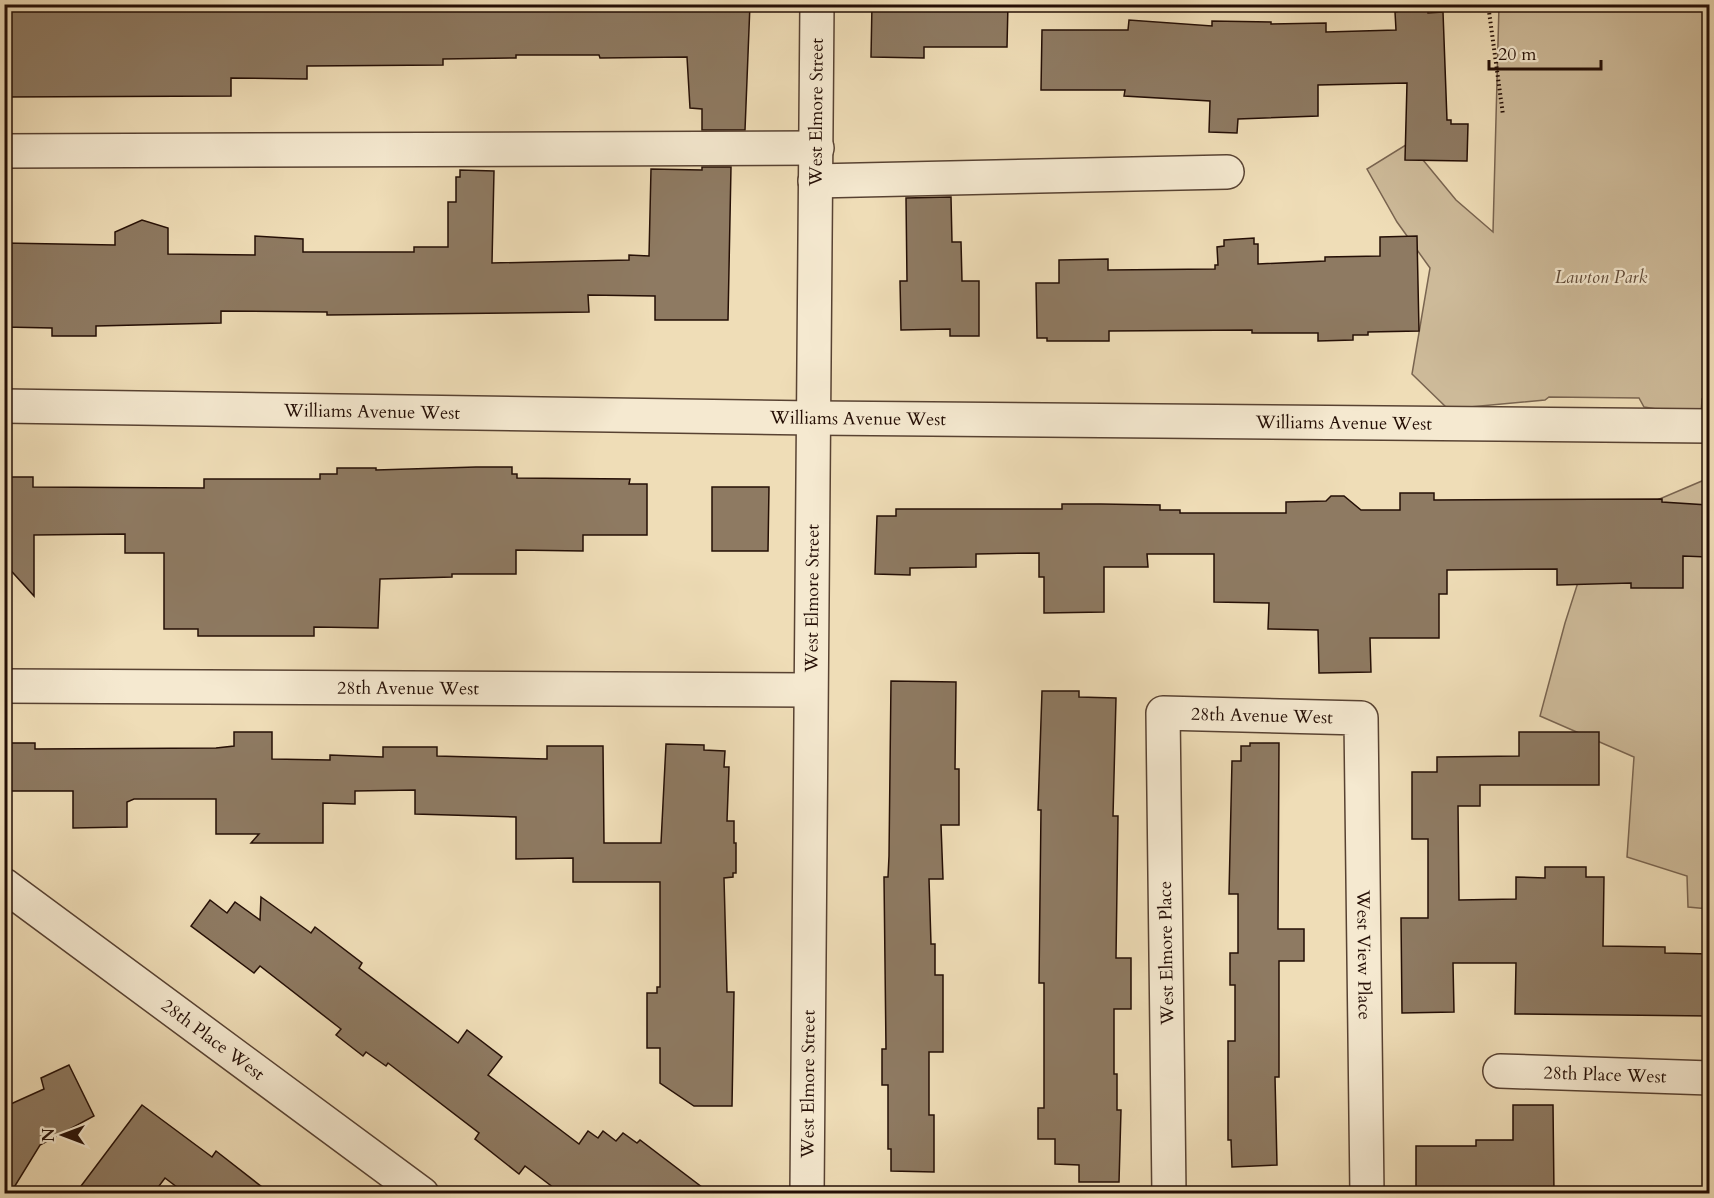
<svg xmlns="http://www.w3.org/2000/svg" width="1714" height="1198" font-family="Cardo,serif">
<rect width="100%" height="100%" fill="#efddb7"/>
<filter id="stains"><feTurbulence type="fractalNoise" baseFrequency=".00333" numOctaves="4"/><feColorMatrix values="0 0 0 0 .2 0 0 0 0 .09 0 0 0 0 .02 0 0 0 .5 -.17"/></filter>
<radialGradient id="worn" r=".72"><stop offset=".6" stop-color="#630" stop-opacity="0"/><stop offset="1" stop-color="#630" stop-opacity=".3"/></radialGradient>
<g fill="#cdba99" stroke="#796450" stroke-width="1.5">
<polygon points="1499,5 1709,5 1710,399 1702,399 1701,416 1644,407 1639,398 1549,397 1545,400 1448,409 1412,374 1430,268 1397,222 1367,169 1409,143 1456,200 1493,232"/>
<polygon points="1709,478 1709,909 1688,907 1687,876 1627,857 1634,757 1540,716 1565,623 1596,526"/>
</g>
<g fill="#8e7a62" stroke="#250f06" stroke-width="1.5">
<polygon points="4,4 230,4 230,8 291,8 291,4 750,4 745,130 702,130 702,109 690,108 687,57 600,58 599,55 516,55 516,58 443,59 443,65 307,66 307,79 231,78 231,96 4,97"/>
<polygon points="872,4 1008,4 1007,47 924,47 924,58 871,57"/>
<polygon points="1400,4 1427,4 1428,13 1443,12 1447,120 1451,120 1451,124 1468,124 1467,161 1405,160 1407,83 1318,85 1318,116 1238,119 1237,133 1209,132 1210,101 1124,96 1125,90 1041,90 1042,30 1128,30 1129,20 1212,26 1212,21 1271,22 1271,24 1326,23 1326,32 1396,30 1395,12 1400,11"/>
<polygon points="702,167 731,167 728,320 655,320 655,296 588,295 589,312 327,315 327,312 221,311 221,323 96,326 96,336 52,336 52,328 4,327 4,243 115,245 115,232 142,220 168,228 168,254 255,255 255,236 303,239 303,252 414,252 414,247 448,247 448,202 456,202 456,177 460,177 460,170 494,171 492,263 629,260 629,255 649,256 651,169 702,170"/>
<polygon points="951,197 952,242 961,242 962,281 979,281 979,336 950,336 950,329 901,330 900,281 907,281 906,198"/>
<polygon points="1417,236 1419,331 1368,332 1368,335 1353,335 1353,340 1318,341 1318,333 1252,333 1252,330 1109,331 1109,341 1047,341 1047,338 1037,338 1036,283 1059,283 1059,260 1108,259 1108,270 1215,269 1215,265 1218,265 1217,247 1224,246 1224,240 1254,238 1254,244 1258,244 1258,264 1325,261 1325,257 1380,256 1380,237"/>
<polygon points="476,467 512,467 512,474 517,474 517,478 630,479 629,484 647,484 647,535 583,535 583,551 516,550 516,574 452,574 452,577 380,579 378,628 314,627 314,636 198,636 198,629 164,629 164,553 125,553 125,534 34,535 34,596 4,563 4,477 33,477 33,487 204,488 204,479 320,479 320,474 337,474 337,468 376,468 376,470"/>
<polygon points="712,487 769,487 768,551 712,551"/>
<polygon points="1400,493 1434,493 1434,500 1662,499 1662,502 1708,505 1708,557 1683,556 1683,588 1631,588 1631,583 1557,585 1557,569 1447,570 1447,594 1439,594 1439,638 1370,638 1371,672 1319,673 1318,630 1268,629 1269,603 1214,602 1214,554 1147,554 1148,567 1104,567 1104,612 1044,613 1044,577 1039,577 1039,553 976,554 976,567 910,568 910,575 875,574 877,516 896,516 896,509 1062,509 1062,504 1101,504 1160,505 1160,510 1180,510 1180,513 1286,513 1286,502 1326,501 1331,496 1344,496 1361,510 1400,510"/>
<polygon points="891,681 956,682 955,769 959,769 959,825 941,825 943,879 929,879 931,944 935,944 935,975 943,975 943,1052 929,1052 929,1115 934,1115 934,1172 891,1171 891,1149 888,1149 888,1085 882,1085 882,1049 886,1049 884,877 888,877 889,856"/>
<polygon points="1042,691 1079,691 1079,697 1116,698 1113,816 1118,816 1116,958 1131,958 1131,1009 1114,1009 1114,1074 1117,1074 1117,1110 1121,1110 1119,1182 1079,1182 1079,1165 1055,1164 1055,1139 1038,1139 1038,1108 1044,1108 1044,983 1039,983 1041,810 1038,810"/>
<polygon points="234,732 272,732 272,759 330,760 330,755 383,757 383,747 437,747 437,756 547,759 547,746 603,746 604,843 661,843 666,744 704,745 704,750 725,751 724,767 729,767 727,821 734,821 734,843 736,843 736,873 733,873 733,877 724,878 727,992 734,992 732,1106 694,1106 660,1083 660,1048 647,1048 647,993 657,993 657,987 660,987 660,882 573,882 573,858 516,859 516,817 415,814 415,790 355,791 355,804 323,803 323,843 251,843 259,834 216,834 216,799 134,799 127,802 127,827 73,828 73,791 4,791 4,743 35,743 35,749 216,748 234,746"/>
<polygon points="1519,732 1599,732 1599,785 1480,785 1480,806 1458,806 1459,900 1516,899 1516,877 1545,878 1545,867 1586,867 1586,877 1604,877 1603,946 1665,947 1665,953 1710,954 1710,1016 1515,1014 1516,963 1453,963 1454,1012 1402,1013 1401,918 1428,918 1428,839 1412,839 1412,772 1437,772 1437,757 1519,756"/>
<polygon points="1250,743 1279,743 1278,929 1304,929 1304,961 1279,961 1279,1077 1275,1077 1277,1165 1232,1167 1231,1140 1228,1140 1228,1041 1235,1041 1235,985 1230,985 1230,953 1238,953 1238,894 1229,894 1232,761 1241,761 1241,746 1250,746"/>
<polygon points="261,897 311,933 315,927 362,963 359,968 458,1043 467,1030 502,1057 488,1075 579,1144 588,1131 598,1138 603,1131 616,1141 623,1133 637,1143 640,1140 711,1194 562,1194 525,1166 519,1174 475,1139 479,1133 388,1063 386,1066 366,1052 363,1056 336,1035 341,1029 260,966 254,973 191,926 210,900 227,913 235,902 260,920"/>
<polygon points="69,1065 94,1116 40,1145 10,1194 4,1194 4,1107 44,1089 41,1078"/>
<polygon points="142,1105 212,1157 216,1151 271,1194 186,1194 165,1178 153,1194 75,1194"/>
<polygon points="1513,1105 1553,1105 1554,1194 1416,1194 1416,1146 1476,1146 1476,1140 1513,1140"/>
</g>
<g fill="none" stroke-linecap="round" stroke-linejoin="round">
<g stroke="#584232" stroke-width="36">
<g id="minor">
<polyline points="4,151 817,148"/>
<polyline points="815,181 1227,172"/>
<path id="s1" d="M4 406 815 418 1710 426"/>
<path id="s2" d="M4 686 809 690"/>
<path id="s3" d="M4 885 422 1194"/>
<path id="s4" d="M1500 1071 1710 1078"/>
<path id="s5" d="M807 1194 817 4"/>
<path id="s6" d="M1169 1194 1163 713 1361 718 1367 1194"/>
</g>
</g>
<polyline stroke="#250f06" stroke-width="4" stroke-dasharray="1.5 3" stroke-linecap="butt" points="1488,4 1503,115"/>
<use href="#minor" stroke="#f5e9d0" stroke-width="33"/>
</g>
<g text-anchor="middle" stroke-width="4.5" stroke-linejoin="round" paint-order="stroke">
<g font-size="18" fill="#250f06" stroke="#f5e9d0">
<text dy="6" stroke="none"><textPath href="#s5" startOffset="1082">West Elmore Street</textPath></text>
<text dy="6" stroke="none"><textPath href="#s1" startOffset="368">Williams Avenue West</textPath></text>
<text dy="6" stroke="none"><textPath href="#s1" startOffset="854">Williams Avenue West</textPath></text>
<text dy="6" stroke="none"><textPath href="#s1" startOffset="1340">Williams Avenue West</textPath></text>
<text dy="6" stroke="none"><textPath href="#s5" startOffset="596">West Elmore Street</textPath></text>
<text dy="6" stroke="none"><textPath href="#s2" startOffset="404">28th Avenue West</textPath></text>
<text dy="6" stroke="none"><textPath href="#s6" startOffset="580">28th Avenue West</textPath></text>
<text transform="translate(1166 953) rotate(-91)" y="6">West Elmore Place</text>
<text dy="6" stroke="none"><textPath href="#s6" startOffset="916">West View Place</textPath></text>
<text dy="6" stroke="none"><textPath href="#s3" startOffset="260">28th Place West</textPath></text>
<text dy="6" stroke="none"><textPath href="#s4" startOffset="105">28th Place West</textPath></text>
<text dy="6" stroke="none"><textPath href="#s5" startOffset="110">West Elmore Street</textPath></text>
</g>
<g font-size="18" font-style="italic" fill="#604b39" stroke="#f5e9d0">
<text x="1601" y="283">Lawton Park</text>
</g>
</g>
<rect width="1714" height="1198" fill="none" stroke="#efddb7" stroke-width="24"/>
<rect x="6" y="6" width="1702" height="1186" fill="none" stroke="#250f06" stroke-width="3"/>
<rect x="12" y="12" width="1690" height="1174" fill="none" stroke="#250f06" stroke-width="1.5"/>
<g transform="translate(63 1135) rotate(270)" stroke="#f5e9d0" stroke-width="4.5" paint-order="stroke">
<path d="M0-4.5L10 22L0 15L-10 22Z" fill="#250f06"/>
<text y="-9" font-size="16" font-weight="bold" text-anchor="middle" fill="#250f06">N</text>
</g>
<path d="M1489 60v9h112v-9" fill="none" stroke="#250f06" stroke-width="3"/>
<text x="1498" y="60" font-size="18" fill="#250f06" stroke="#f5e9d0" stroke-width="4.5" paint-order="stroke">20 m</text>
<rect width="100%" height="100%" filter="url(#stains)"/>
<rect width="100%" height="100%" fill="url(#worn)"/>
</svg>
